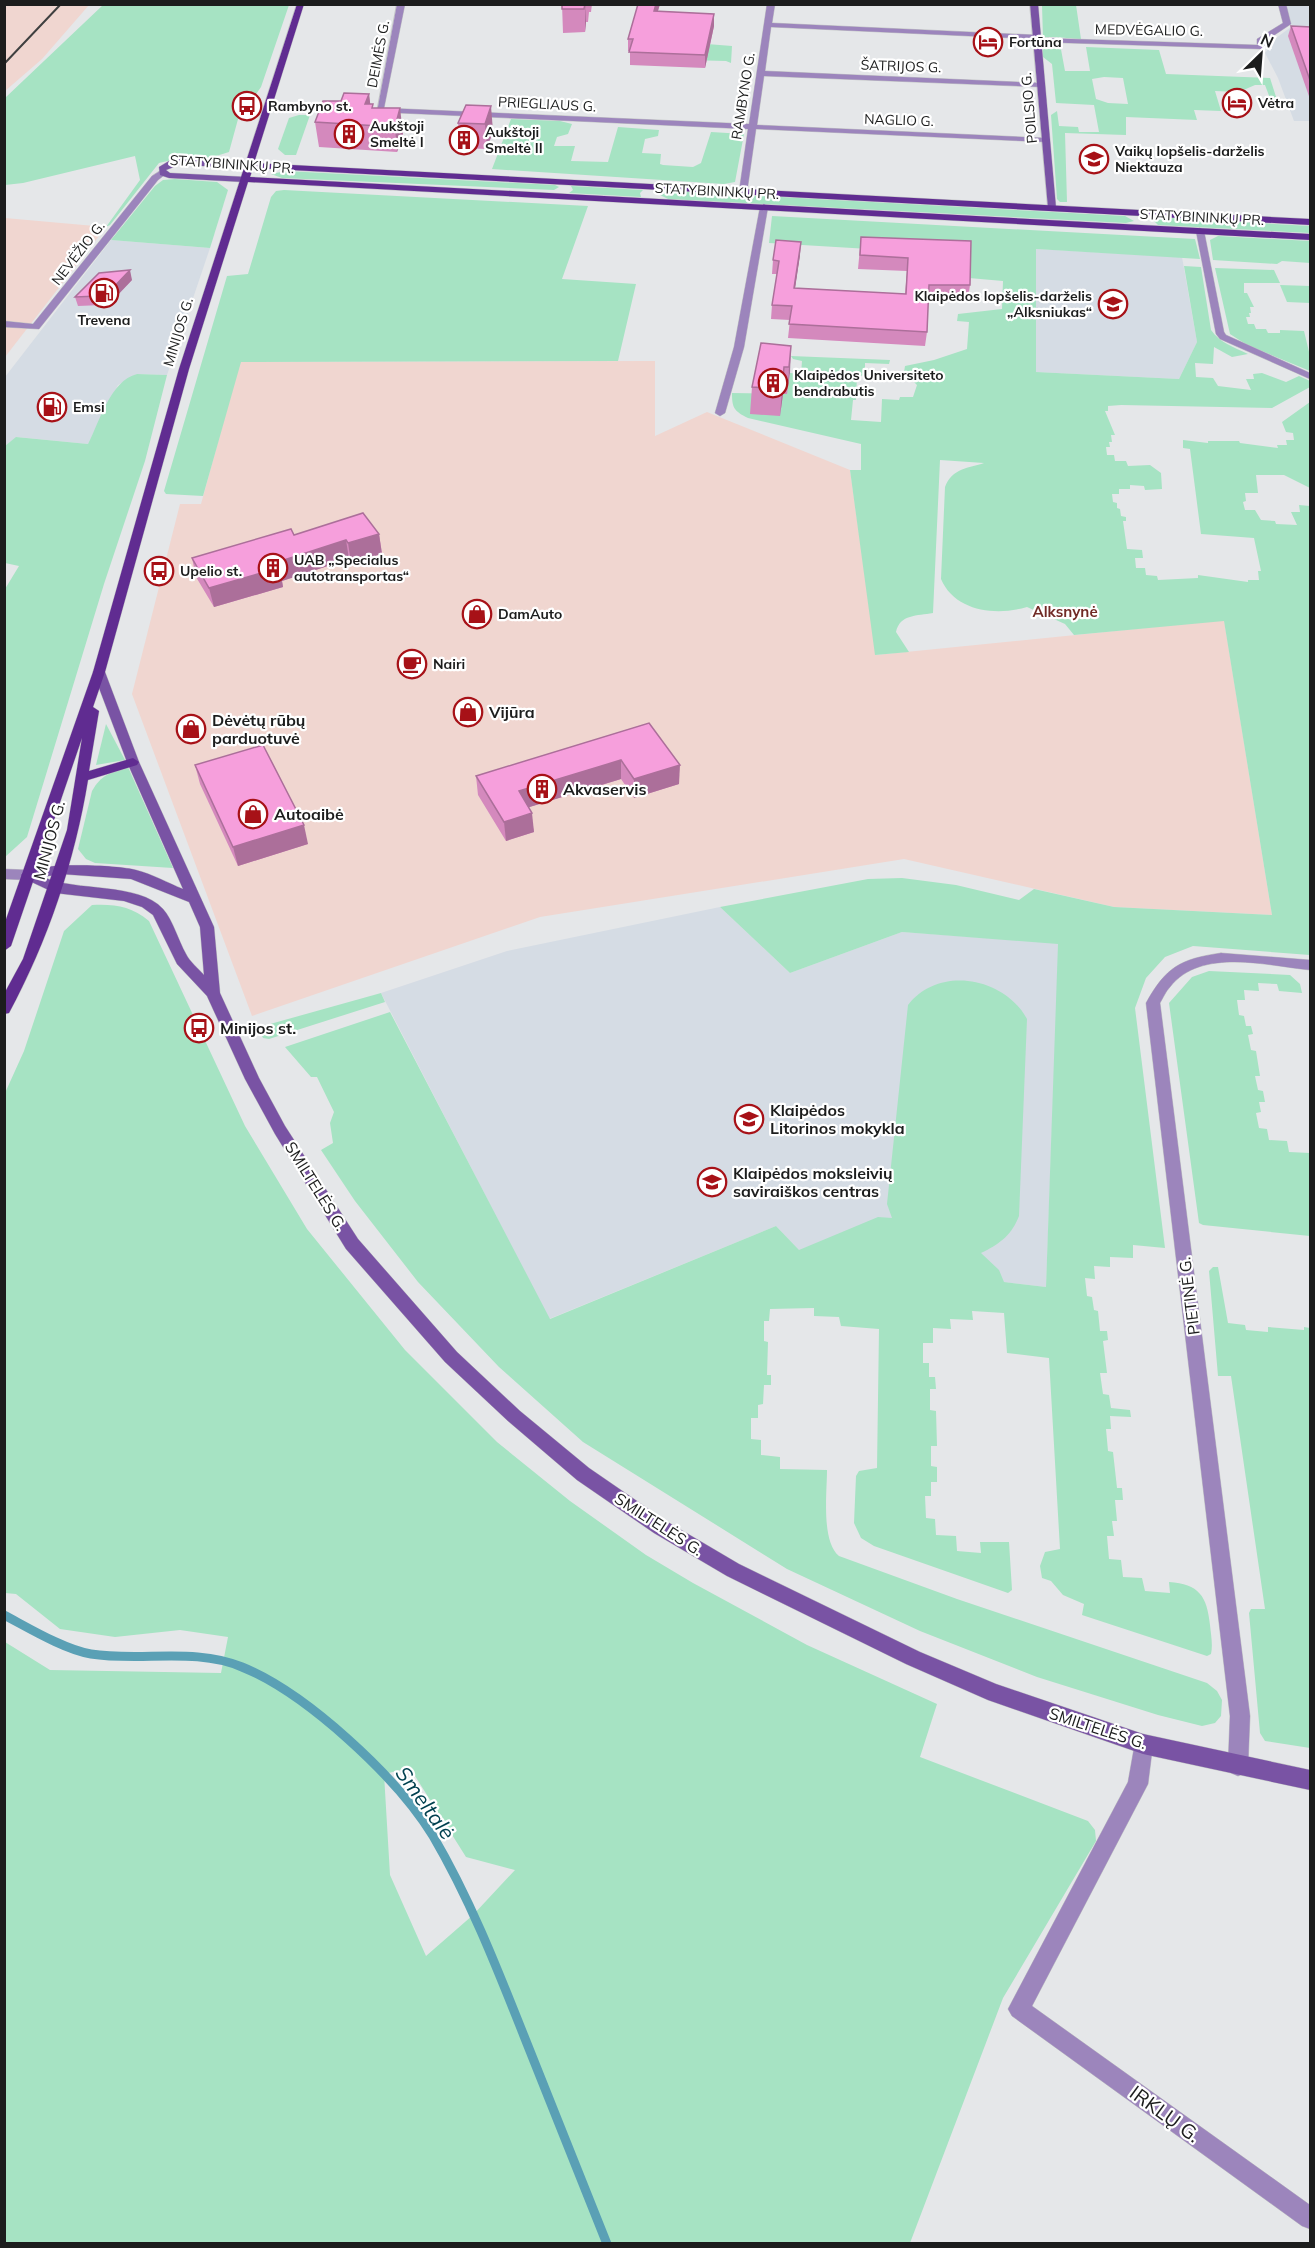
<svg xmlns="http://www.w3.org/2000/svg" width="1315" height="2248" font-family="Mulish,sans-serif">
<rect width="100%" height="100%" fill="#e5e7e9"/>
<g fill="#d5dce4">
<polygon points="1286,5 1310,5 1310,121 1294,121 1278,78 1265,53 1270,47 1272,41 1291,27"/>
<polygon points="111,240 210,248 167,375 137,374 118,385 88,444 17,437 5,446 5,377"/>
<polygon points="1036,249 1182,257 1197,342 1179,379 1036,372"/>
<polygon points="720,907 790,973 902,932 1059,943 1046,1287 807,1259 776,1226 549,1319 381,993 507,951"/>
</g>
<g fill="#f0d6d0">
<polygon points="5,4 89,5 42,59 5,91"/>
<polygon points="5,218 106,227 5,357"/>
<polygon points="655,361 655,436 707,412 850,470 876,655 1224,620 1272,915 1114,907 904,859 540,917 252,1016 132,694 180,504 201,504 240,362"/>
</g>
<g fill="#a6e3c3" fill-rule="evenodd">
<polygon points="103,5 289,5 261,87 252,100 243,101 229,152 213,157 212,161 176,159 159,163 110,225 106,227 140,180 135,156 23,183 5,185 5,98"/>
<path d="M1042 5H1076L1081 39C1069 39 1053 35 1043 38Z"/>
<polygon points="669,41 732,46 731,63 726,61 647,59"/>
<path d="M1044 44H1060L1065 71H1090L1086 47 1159 50 1166 74 1270 78 1277 100 1271 101 1265 85H1255L1239 92 1215 91 1221 111 1194 110 1197 120 1126 117V135L1065 133 1067 202H1060L1057 199 1051 115 1057 111 1059 126 1078 127 1079 132H1099L1094 105 1056 103 1052 64 1043 57 1042 47ZM1104 77 1123 78 1128 104 1108 103 1096 99 1092 79Z"/>
<polygon points="299,115 310,115 296,155 285,155 278,149 289,118"/>
<polygon points="511,119 560,121 572,124 568,134 557,137 554,146 575,146 571,161 608,162 618,127 659,130 658,136 645,139 642,153 661,154 660,164 663,165 693,167 701,163 711,132 744,134 735,182 724,184 492,169"/>
<polygon points="286,171 555,185 559,187 554,190 282,178 271,174"/>
<polygon points="175,179 217,182 228,190 210,248 111,240 155,186 163,180"/>
<polygon points="571,186 643,190 640,193 641,197 569,193 573,190"/>
<polygon points="284,190 588,206 562,279 636,284 618,361 241,362 203,496 166,494 164,491 227,276 248,274 271,197 276,191"/>
<polygon points="670,191 1125,216 1134,221 1126,223 668,199 660,195"/>
<path d="M772 216 1195 239 1200 259 1036 249V372L1179 379 1197 342 1184 266 1201 267 1211 330C1220 343 1234 347 1248 354L1232 357 1214 347 1213 364 1195 363 1196 377 1213 378 1218 386 1251 390 1246 379H1254L1253 374 1262 373 1286 382 1299 376 1310 381V387L1272 408 1121 405 1108 406V411H1105L1115 435H1111L1112 442H1109L1110 447H1106L1107 455H1114L1115 461H1126L1128 466 1150 465 1161 473 1162 489 1145 490 1144 486 1130 485V489H1119V494H1112L1113 502 1117 503V508L1120 509 1121 516 1126 517V521H1123L1127 549 1142 550 1143 558H1135L1136 568H1145L1146 575 1157 576 1158 580 1198 578V575L1248 582V580H1259L1258 571H1261L1254 538 1201 534 1190 449 1183 448V440L1208 443V441H1239L1240 443 1278 448 1277 445H1287L1286 440H1294L1293 433 1286 432 1282 422 1310 402V488L1284 475H1256L1258 493H1245L1246 501 1243 502 1245 510H1255L1261 520 1275 521 1276 524 1297 525 1291 512H1300L1299 505 1310 506V955L1193 946 1165 957 1146 978 1135 1008 1165 1248 1133 1245V1258L1110 1257V1267L1094 1266 1095 1279 1085 1278 1087 1296 1092 1297 1094 1310 1098 1311 1100 1331H1107L1108 1340 1103 1341 1107 1373H1100L1103 1394 1109 1395 1111 1408 1130 1410 1131 1417 1110 1416 1111 1429H1106L1108 1451 1113 1452 1117 1488H1122L1123 1500H1115L1117 1521H1112L1114 1536H1107L1109 1559 1121 1560 1123 1577 1142 1578 1145 1591 1170 1593 1169 1582C1199 1584 1207 1596 1210 1625 1211 1635 1213 1645 1211 1654L1207 1656 1082 1615 1084 1604 1063 1595 1051 1581 1042 1578 1040 1566 1045 1552 1060 1549 1049 1358 1007 1353 1004 1313 972 1311 973 1320 950 1319 951 1329 933 1328V1343H923V1363H929V1377H935L936 1389H930V1410L936 1411 937 1446H931V1466L937 1467V1482H931V1496H925L926 1518 935 1519 936 1535 956 1536 957 1551 981 1553 980 1542H1009L1012 1590 1008 1593 874 1546 861 1538 854 1523 856 1476 859 1471 877 1468 879 1329 841 1326 839 1317 814 1316V1308L770 1309 769 1321H764V1341L768 1342 767 1375H771V1385H764L763 1404 758 1405V1418H751V1439L761 1440V1455L780 1457V1469L827 1470C827 1493 821 1541 839 1556L957 1599 1207 1683 1217 1691 1222 1700 1221 1716 1215 1723 1202 1726 1158 1715 1037 1677 920 1631 787 1569 583 1442 499 1367 418 1282 355 1201 321 1150 333 1143 330 1123 334 1112 317 1077H311L285 1047 390 1012 550 1319 776 1226 799 1250 878 1217 892 1218 887 1204 908 1005C939 965 1004 977 1027 1019L1019 1216C1011 1236 999 1244 981 1253L999 1270 1004 1282 1046 1287 1058 944 902 932 790 973 720 907 868 879 902 878 956 885 1019 900 1034 889 1114 907 1272 915 1224 621 1074 635 1065 624 1027 607C997 616 955 612 941 579L945 487C952 468 969 468 984 463L940 460 933 613C917 616 900 614 896 632L909 652 875 655 850 470H861V444L748 418C734 411 732 408 732 393L787 394 790 373 801 374 802 361 793 359 791 356 890 360 889 364 865 363V376L857 375 856 400H853L851 420 881 422 882 399 899 400 900 397H913L917 385 904 372 905 366 934 360 967 349 969 322 957 321 958 314 1002 309 1003 281 969 278V255L769 243Z"/>
<polygon points="1157,217 1310,226 1310,233 1158,225 1154,221"/>
<polygon points="1218,236 1310,241 1310,263 1282,261 1277,264 1213,260 1210,240"/>
<polygon points="1215,268 1274,270 1280,283 1244,283 1244,293 1247,293 1254,307 1250,307 1251,313 1249,313 1250,317 1246,317 1248,324 1254,324 1256,329 1266,329 1268,333 1280,333 1280,330 1304,331 1310,356 1310,371 1247,345 1230,334"/>
<polygon points="1280,285 1310,286 1310,303 1287,302"/>
<path d="M137 374 167 375 145 461 104 584 27 837 5 857V589L19 566 5 563V446L16 437 88 444C100 421 110 381 137 374Z"/>
<polygon points="106,724 125,760 96,765"/>
<path d="M128 767 173 868 95 863 86 859 78 849 92 791C101 775 111 772 128 767Z"/>
<path d="M92 905C115 904 131 906 149 921L245 1126 307 1229 405 1350 497 1442 570 1501 646 1555 693 1583 807 1645 937 1704 920 1757 1088 1821 1095 1830 1096 1841 1003 1998 910 2243H5V1642L50 1670 221 1673 228 1637 180 1630 115 1637 60 1629 16 1594 5 1593V1093L24 1051 64 931ZM410 1768 466 1857 515 1870 473 1915 426 1956 390 1875 384 1774Z"/>
<polygon points="1209,971 1290,975 1300,984 1302,993 1279,991 1277,984 1258,983 1259,991 1244,990 1245,1000 1237,1000 1239,1015 1244,1016 1246,1026 1251,1026 1253,1034 1248,1035 1251,1050 1256,1051 1260,1076 1255,1076 1258,1090 1263,1091 1265,1102 1259,1102 1261,1112 1256,1113 1259,1128 1267,1129 1269,1140 1287,1141 1289,1152 1310,1153 1310,1236 1203,1225 1199,1223 1169,1003 1192,977"/>
<polygon points="381,993 385,1002 269,1039 263,1038 260,1031 263,1026"/>
<polygon points="1213,1267 1218,1267 1228,1323 1245,1325 1246,1330 1268,1332 1268,1327 1304,1330 1304,1327 1310,1328 1310,1748 1265,1741 1260,1733 1249,1613 1251,1609 1265,1609 1231,1376 1218,1376 1209,1271"/>
</g>
<g fill="none" stroke-linecap="round" stroke-linejoin="round">
<path stroke="#5aa0b5" stroke-width="9" d="M4 1615C27 1627 65 1650 91 1654 140 1662 195 1647 242 1667 306 1693 397 1777 433 1836 470 1899 497 1968 524 2036 552 2105 579 2175 607 2244"/>
<g stroke="#c1c3c4" stroke-width="1">
<g id="street">
<polygon points="397,4 405,4 384,108 749,124 767,4 775,4 772,23 1037,35 1040,38 1257,45 1257,39 1283,23 1278,4 1286,4 1291,24 1264,42 1265,47 1261,49 1037,42 1034,39 771,27 765,71 1041,83 1045,85 1041,87 764,76 757,125 1046,138 1050,140 1046,142 756,129 747,192 743,195 739,192 748,129 377,112"/>
<polygon points="268,107 338,107 342,109 338,111 265,111 264,109"/>
<polygon points="160,171 167,173 158,180 39,329 4,327 4,321 33,324 152,176"/>
<polygon points="764,204 768,207 744,347 725,413 720,416 715,413 734,347 760,207"/>
<polygon points="1200,228 1204,231 1224,332 1226,335 1310,373 1310,379 1220,339 1216,334 1196,231"/>
<polygon points="4,869 28,870 35,875 28,880 4,879"/>
<path d="M1221 953 1310 960V970C1268 966 1201 947 1170 987 1166 991 1163 998 1160 1003L1250 1716 1248 1766 1245 1773 1238 1776 1231 1773 1228 1766 1230 1716 1146 1003C1166 967 1180 959 1221 953Z"/>
<polygon points="1143,1734 1150,1737 1153,1744 1148,1784 1032,2006 1310,2205 1310,2229 1302,2226 1012,2016 1008,2009 1128,1782 1136,1737"/>
</g>
</g>
<g stroke="#c1c3c4" stroke-width="1">
<g id="secondary">
<polygon points="1030,4 1038,4 1056,208 1052,211 1048,208"/>
<polygon points="179,159 248,162 252,165 248,168 179,165 166,170 170,173 247,177 248,179 244,182 169,178 160,175 159,167 169,161"/>
<path d="M99 668 105 672 139 762 214 927 220 993 259 1078 285 1126 358 1239 457 1352 520 1411 589 1468 666 1521 739 1564 920 1652 996 1684 1143 1734 1310 1770V1790L1143 1754 988 1700 906 1664 727 1576 654 1533 577 1480 508 1421 445 1362 346 1249 275 1134 245 1079 207 996 177 964 153 915 142 907 124 901 55 893 23 878 21 875C33 861 117 865 136 870 152 874 168 883 183 889L127 762 93 672ZM61 874 131 879 189 902 200 927 204 975C198 968 190 962 186 954 178 940 173 920 163 909 139 882 76 892 43 877Z"/>
</g>
</g>
<g stroke="#c1c3c4" stroke-width="1">
<path id="primary" d="M297 4H304L254 163 1310 219V225L253 168 250 177 1310 234V240L248 182 189 369 105 672 93 707 99 711 89 771 133 758 139 762 137 765 88 780C75 860 48 941 9 1013L4 1014V994L23 959 67 830 82 738 11 946 4 951V925L93 672 179 369Z"/>
</g>
<use href="#street" fill="#9c85bc" fill-rule="evenodd"/>
<use href="#secondary" fill="#7953a4" fill-rule="evenodd"/>
<use href="#primary" fill="#602c91" fill-rule="evenodd"/>
<polyline stroke="#3f4040" stroke-width="2" points="4,64 61,4"/>
</g>
<g fill="#d489bd">
<polygon points="562,4 592,4 591,12 589,12 588,22 586,22 585,32 563,33"/>
<polygon points="638,4 660,4 658,11 714,14 714,26 705,68 630,65 630,51 628,51 628,39"/>
<polygon points="1291,26 1311,27 1311,102 1288,36"/>
<polygon points="369,94 370,104 373,108 403,133 397,152 319,147 315,122 341,101"/>
<polygon points="466,105 493,131 487,149 460,148 458,123"/>
<polygon points="861,237 970,285 968,299 928,298 927,332 925,346 788,338 790,320 771,319 772,305 777,274 772,274 773,260 800,255 795,288 905,294 907,271 858,269"/>
<polygon points="132,280 111,302 102,305 78,306 75,297"/>
<polygon points="791,346 787,394 783,394 780,416 750,414 752,387"/>
<polygon points="379,534 382,554 351,562 349,559 282,581 283,587 214,607 196,577 192,558 294,535"/>
<polygon points="649,723 679,784 634,798 621,779 529,807 534,832 506,841 478,795 476,776"/>
<polygon points="195,765 308,844 238,866 200,784"/>
</g>
<g fill="#ac6f9a">
<polygon points="585,4 586,22 585,32"/>
<polygon points="656,4 660,4 654,23 654,11"/>
<polygon points="714,14 714,26 705,68 705,55"/>
<polygon points="369,94 372,118 365,104"/>
<polygon points="491,106 493,131 487,149 485,124"/>
<polygon points="400,108 403,133 397,152 395,127"/>
<polygon points="801,242 800,255 793,302 794,288"/>
<polygon points="130,270 132,280 111,302 102,305 99,296"/>
<polygon points="791,346 790,373 787,394 789,367"/>
<polygon points="784,367 783,394 780,416 782,389"/>
<polygon points="379,534 382,554 351,562 348,543"/>
<polygon points="346,540 349,559 282,581 283,587 214,607 209,588 275,563"/>
<polygon points="621,760 621,779 520,810 519,791"/>
<polygon points="680,765 679,784 634,798 634,779"/>
<polygon points="532,813 534,832 506,841 504,822"/>
<polygon points="304,825 308,844 238,866 233,847"/>
</g>
<g fill="#f69fdc" stroke="#ac6f9a" stroke-width="1.5">
<polygon points="562,4 585,4 584,9 562,9"/>
<polygon points="638,4 656,4 654,11 714,14 705,55 629,52 633,39 628,39"/>
<polygon points="1291,26 1311,27 1311,83"/>
<polygon points="344,93 369,94 365,104 373,104 372,108 400,108 395,127 315,122 323,101 341,101"/>
<polygon points="466,105 491,106 485,124 458,123"/>
<polygon points="861,237 971,241 970,285 929,285 927,332 789,324 792,306 772,305 779,261 773,260 776,240 801,242 794,288 906,294 908,258 860,255"/>
<polygon points="130,270 109,292 99,296 75,297 99,273"/>
<polygon points="761,343 791,346 789,367 784,367 782,389 752,387"/>
<polygon points="363,513 379,534 348,543 346,540 275,563 279,568 209,588 192,558 291,529 294,535"/>
<polygon points="649,723 680,765 634,779 621,760 519,791 532,813 504,822 476,776"/>
<polygon points="263,745 304,825 233,847 195,765"/>
</g>
<defs>
<g id="hotel-ring" transform="scale(1.5)"><circle r="9.5" fill="#fff" stroke="#a71117" stroke-width="1.5"/><path d="M-6-4.5h1.5V1H6V5H4.5V3h-9V5H-6ZM-4 0a1.8 1.8 0 1 1 3.6 0ZM.5 0V-2.5h3Q6-2.5 6 0Z" fill="#a71117"/></g>
<g id="bus-ring" transform="scale(1.5)"><circle r="9.5" fill="#fff" stroke="#a71117" stroke-width="1.5"/><path d="M-5-6H5V4H4V6H2V4H-2V6H-4V4H-5ZM-3.5-4V0h7V-4ZM-3.5 1.2v1.5H-2V1.2ZM2 1.2v1.5H3.5V1.2Z" fill="#a71117"/></g>
<g id="building-ring" transform="scale(1.5)"><circle r="9.5" fill="#fff" stroke="#a71117" stroke-width="1.5"/><path d="M-4-6H4V6H1V3H-1V6H-4ZM-2.5-4.3h1.7v1.8h-1.7ZM.8-4.3h1.7v1.8H.8ZM-2.5-1h1.7V.8h-1.7ZM.8-1h1.7V.8H.8Z" fill="#a71117"/></g>
<g id="school-ring" transform="scale(1.5)"><circle r="9.5" fill="#fff" stroke="#a71117" stroke-width="1.5"/><path d="M0-5L7-2L0 1L-7-2ZM-4 1L0 2.5L4 1V4Q0 6-4 4Z" fill="#a71117"/></g>
<g id="fuel-ring" transform="scale(1.5)"><circle r="9.5" fill="#fff" stroke="#a71117" stroke-width="1.5"/><path d="M-5.5-6h7V0h2V4h1.3V-2.5L3-4.5l.8-.8L6-3V5H2.5V1h-1V6h-7ZM-4.2-4.7v3.2H.2V-4.7Z" fill="#a71117"/></g>
<g id="shop-ring" transform="scale(1.5)"><circle r="9.5" fill="#fff" stroke="#a71117" stroke-width="1.5"/><path d="M-5-2.5h2.3a2.7 3.5 0 0 1 5.4 0H5L5.5 6h-11ZM-1.5-2.5h3a1.5 2.3 0 0 0-3 0Z" fill="#a71117"/></g>
<g id="cafe-ring" transform="scale(1.5)"><circle r="9.5" fill="#fff" stroke="#a71117" stroke-width="1.5"/><path d="M-5.5-4.5H6V0H3Q3 3.5 0 3.5H-2.5Q-5.5 3.5-5.5 0ZM3-3.2v2h1.7v-2ZM-6 4.5H4V6H-6Z" fill="#a71117"/></g>
</defs>
<g fill-rule="evenodd">
<use href="#hotel-ring" x="988" y="42"/>
<use href="#hotel-ring" x="1237" y="103"/>
<use href="#bus-ring" x="247" y="106"/>
<use href="#building-ring" x="349" y="134"/>
<use href="#building-ring" x="464" y="140"/>
<use href="#school-ring" x="1094" y="159"/>
<use href="#fuel-ring" x="104" y="293"/>
<use href="#school-ring" x="1113" y="304"/>
<use href="#building-ring" x="773" y="383"/>
<use href="#fuel-ring" x="52" y="407"/>
<use href="#building-ring" x="273" y="568"/>
<use href="#bus-ring" x="159" y="571"/>
<use href="#shop-ring" x="477" y="614"/>
<use href="#cafe-ring" x="412" y="664"/>
<use href="#shop-ring" x="468" y="712"/>
<use href="#shop-ring" x="191" y="729"/>
<use href="#building-ring" x="542" y="789"/>
<use href="#shop-ring" x="253" y="814"/>
<use href="#bus-ring" x="199" y="1028"/>
<use href="#school-ring" x="749" y="1119"/>
<use href="#school-ring" x="712" y="1182"/>
</g>
<g text-anchor="middle" stroke-width="4.5" stroke-linejoin="round" paint-order="stroke">
<g font-size="14" fill="#1c1d1d" stroke="#fff">
<text transform="translate(1149 30) rotate(1)" y="5">MEDVĖGALIO G.</text>
<text transform="translate(378 54) rotate(-79)" y="5">DEIMĖS G.</text>
<text transform="translate(901 66) rotate(2)" y="5">ŠATRIJOS G.</text>
<text transform="translate(743 96) rotate(-81)" y="5">RAMBYNO G.</text>
<text transform="translate(547 104) rotate(3)" y="5">PRIEGLIAUS G.</text>
<text transform="translate(1029 108) rotate(-95)" y="5">POILSIO G.</text>
<text transform="translate(899 120) rotate(2)" y="5">NAGLIO G.</text>
<text transform="translate(232 164) rotate(4)" y="5">STATYBININKŲ PR.</text>
<text transform="translate(717 191) rotate(3)" y="5">STATYBININKŲ PR.</text>
<text transform="translate(1202 217) rotate(3)" y="5">STATYBININKŲ PR.</text>
<text transform="translate(78 253) rotate(-52)" y="5">NEVĖŽIO G.</text>
<text transform="translate(178 332) rotate(-73)" y="5">MINIJOS G.</text>
</g>
<g font-size="14" font-weight="bold" fill="#1c1d1d" stroke="#fff" text-anchor="start">
<text x="1009" y="47">Fortūna</text>
<text x="1258" y="108">Vėtra</text>
<text x="268" y="111">Rambyno st.</text>
<text x="370" y="131">Aukštoji<tspan x="370" dy="16">Smeltė I</tspan></text>
<text x="485" y="137">Aukštoji<tspan x="485" dy="16">Smeltė II</tspan></text>
<text x="1115" y="156">Vaikų lopšelis-darželis<tspan x="1115" dy="16">Niektauza</tspan></text>
<text x="1092" y="301" text-anchor="end">Klaipėdos lopšelis-darželis<tspan x="1092" dy="16">„Alksniukas“</tspan></text>
<text x="104" y="325" text-anchor="middle">Trevena</text>
<text x="794" y="380">Klaipėdos Universiteto<tspan x="794" dy="16">bendrabutis</tspan></text>
<text x="73" y="412">Emsi</text>
<text x="294" y="565">UAB „Specialus<tspan x="294" dy="16">autotransportas“</tspan></text>
<text x="180" y="576">Upelio st.</text>
<text x="498" y="619">DamAuto</text>
<text x="433" y="669">Nairi</text>
</g>
<g font-size="15" font-weight="bold" fill="#712b26" stroke="#fff">
<text x="1065" y="617">Alksnynė</text>
</g>
<g font-size="16" font-weight="bold" fill="#1c1d1d" stroke="#fff" text-anchor="start">
<text x="489" y="718">Vijūra</text>
<text x="212" y="726">Dėvėtų rūbų<tspan x="212" dy="18">parduotuvė</tspan></text>
<text x="563" y="795">Akvaservis</text>
<text x="274" y="820">Autoaibė</text>
<text x="220" y="1034">Minijos st.</text>
<text x="770" y="1116">Klaipėdos<tspan x="770" dy="18">Litorinos mokykla</tspan></text>
<text x="733" y="1179">Klaipėdos moksleivių<tspan x="733" dy="18">saviraiškos centras</tspan></text>
</g>
<g font-size="16" fill="#1c1d1d" stroke="#fff">
<text transform="translate(49 840) rotate(-75)" y="6">MINIJOS G.</text>
<text transform="translate(316 1186) rotate(58)" y="6">SMILTELĖS G.</text>
<text transform="translate(1189 1296) rotate(-97)" y="6">PIETINĖ G.</text>
<text transform="translate(659 1524) rotate(33)" y="6">SMILTELĖS G.</text>
<text transform="translate(1098 1728) rotate(18)" y="6">SMILTELĖS G.</text>
</g>
<g font-size="20" fill="#1c1d1d" stroke="#fff">
<text transform="translate(1165 2114) rotate(36)" y="7">IRKLŲ G.</text>
</g>
<g font-size="21" font-style="italic" fill="#00404f" stroke="#fff">
<text transform="translate(425 1803) rotate(54)" y="7">Smeltalė</text>
</g>
</g>
<rect width="1315" height="2248" fill="none" stroke="#1c1d1d" stroke-width="12"/>
<g transform="translate(1261 54) rotate(25)" stroke="#ffffff" stroke-width="4.5" paint-order="stroke">
<path d="M0-4.5L10 22L0 15L-10 22Z" fill="#1c1d1d"/>
<text y="-9" font-size="16" font-weight="bold" text-anchor="middle" fill="#1c1d1d">N</text>
</g>
</svg>
